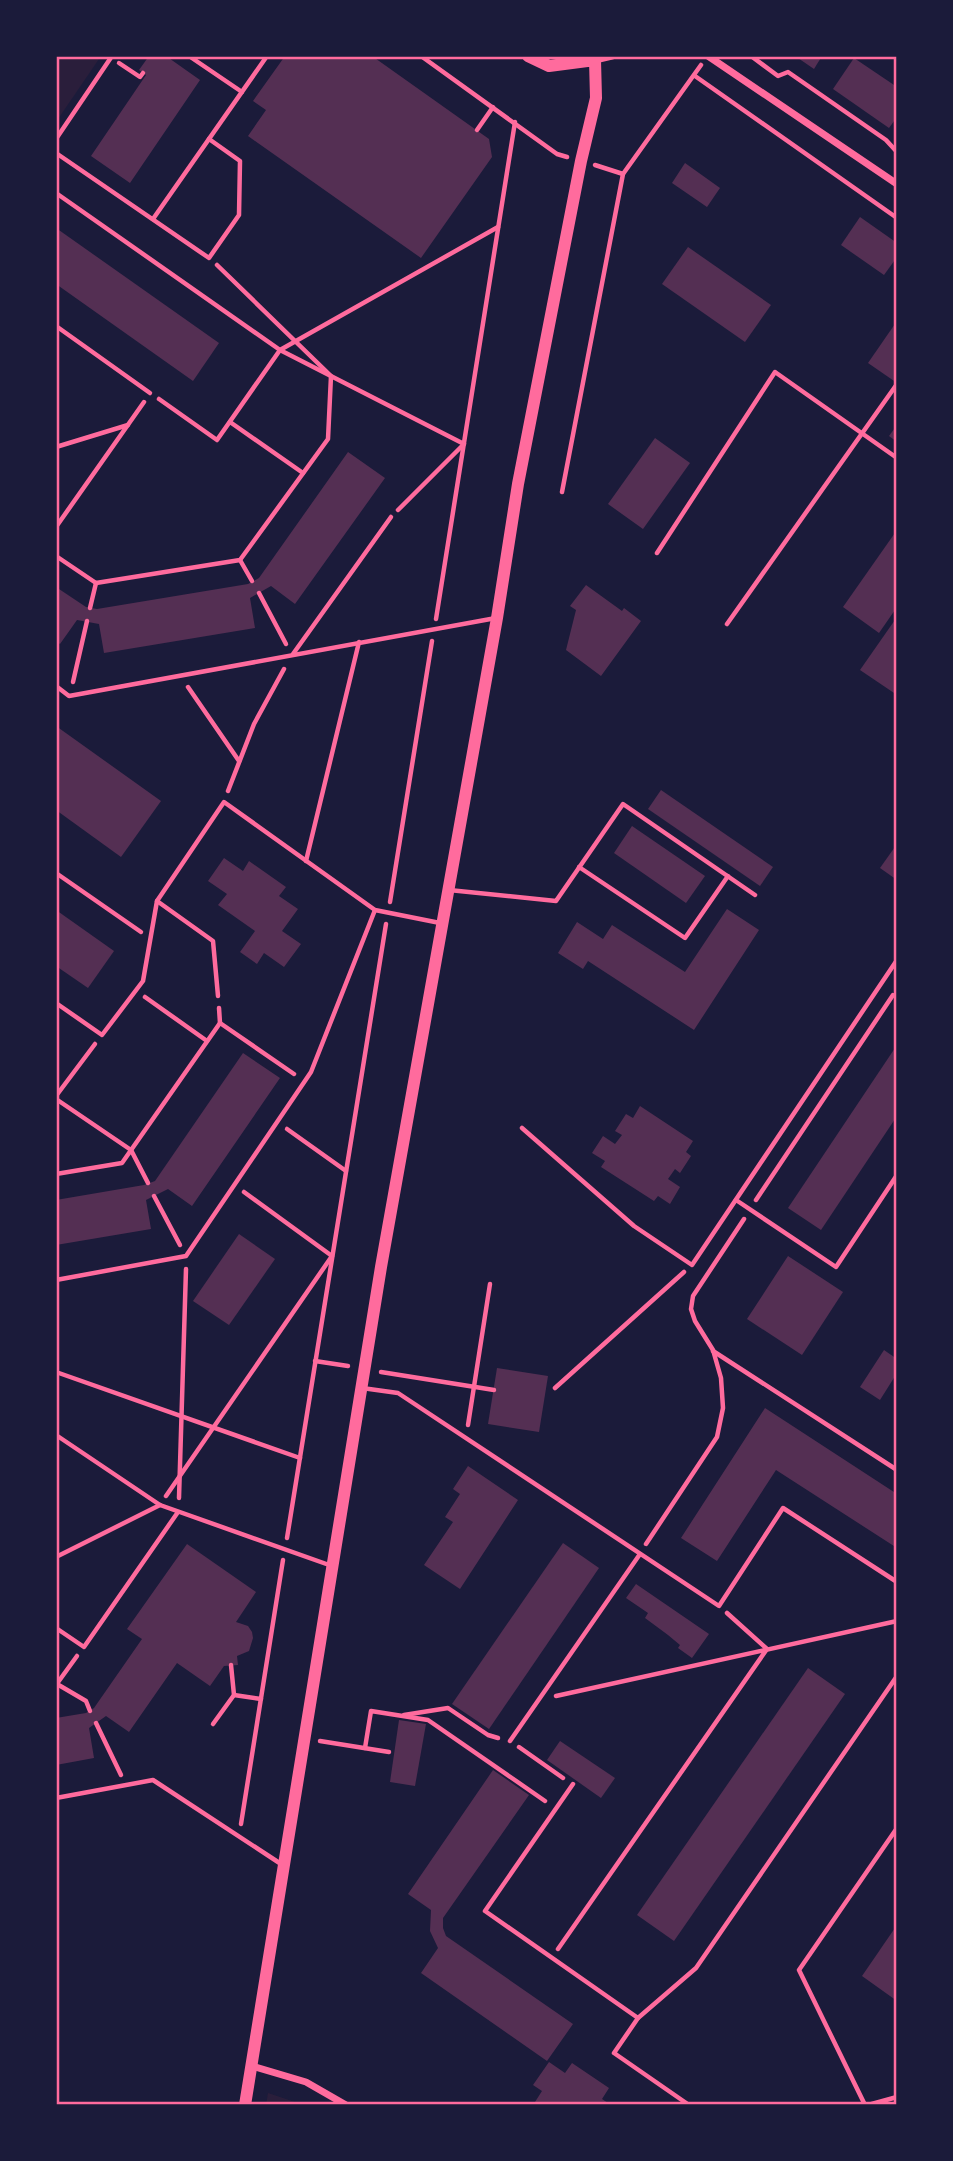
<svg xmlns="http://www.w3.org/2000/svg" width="953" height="2161" font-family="'Sofia Sans Condensed',sans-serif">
<rect width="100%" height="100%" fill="#1b1b3a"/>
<g fill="#2a1e3b">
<polygon points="56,56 101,56 56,122"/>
<polygon points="268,2093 304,2105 266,2105"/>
</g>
<g fill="#542f53">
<polygon points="149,56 166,56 200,80 130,183 91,156 146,75 139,70"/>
<polygon points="285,56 372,56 489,139 492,157 421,258 248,136 266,110 253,101"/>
<polygon points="795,56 822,56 814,69"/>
<polygon points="854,58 897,87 897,117 889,128 833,89"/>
<polygon points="685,163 720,188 707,207 672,183"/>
<polygon points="860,217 897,243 897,257 884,275 841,245"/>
<polygon points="56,228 219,343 193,381 56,284"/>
<polygon points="688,247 771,305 745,342 662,284"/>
<polygon points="897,321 897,383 868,363"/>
<polygon points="897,425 897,442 889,436"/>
<polygon points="655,438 690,463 643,529 608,504"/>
<polygon points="348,452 385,478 295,604 271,586 250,598 255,628 104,653 99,624 77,620 60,644 56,641 56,587 86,607 97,609 248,584 259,578"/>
<polygon points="897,530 897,607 879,633 843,607"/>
<polygon points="586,585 622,611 624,608 641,621 601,676 566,650 576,610 570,606"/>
<polygon points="897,617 897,695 860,670"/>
<polygon points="56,726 161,801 121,857 56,810"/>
<polygon points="661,790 773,867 760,886 648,809"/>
<polygon points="632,826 705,876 686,903 614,853"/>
<polygon points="897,844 897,880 880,868"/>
<polygon points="224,858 243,871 249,861 286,887 279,896 298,909 282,931 301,944 284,967 264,953 257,964 240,952 255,931 218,905 227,894 208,881"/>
<polygon points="727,909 759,930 694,1030 588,961 583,969 558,953 577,922 603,939 612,925 685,972"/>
<polygon points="56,910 114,951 88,988 56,966"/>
<polygon points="897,1045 897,1116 821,1230 788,1208"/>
<polygon points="243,1053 280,1078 192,1206 168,1189 146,1200 151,1229 56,1245 56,1200 144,1185 155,1181"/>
<polygon points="640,1106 693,1141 686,1152 691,1156 680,1173 675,1169 668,1179 680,1187 670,1204 658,1196 654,1201 601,1167 605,1161 592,1153 603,1136 615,1144 622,1135 615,1131 626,1114 633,1118"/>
<polygon points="239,1234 275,1259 229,1325 193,1301"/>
<polygon points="788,1256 843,1292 802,1355 747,1319"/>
<polygon points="884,1350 897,1359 897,1373 880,1400 860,1387"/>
<polygon points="497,1368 548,1376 539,1432 488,1424"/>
<polygon points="765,1408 897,1494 897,1548 776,1470 717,1561 681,1538"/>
<polygon points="468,1466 518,1500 460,1589 424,1565 453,1522 445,1517 460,1494 453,1489"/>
<polygon points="563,1543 599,1568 489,1729 452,1704"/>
<polygon points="187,1544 256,1592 236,1622 248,1626 252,1632 253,1638 249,1651 237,1656 238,1665 224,1666 210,1686 177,1663 129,1732 106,1716 89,1728 94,1758 56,1765 56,1718 86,1713 94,1708 142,1639 127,1629"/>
<polygon points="636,1584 709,1634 692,1658 678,1648 680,1645 668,1635 645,1618 648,1613 626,1598"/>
<polygon points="808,1668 845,1694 674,1941 637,1915"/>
<polygon points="399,1720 426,1724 415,1786 390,1782"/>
<polygon points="560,1741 615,1778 601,1798 547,1760"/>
<polygon points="493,1770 529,1795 443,1918 443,1928 446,1936 573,2024 547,2061 421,1973 438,1948 430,1931 431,1910 408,1894"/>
<polygon points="897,1925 897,2001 862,1976"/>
<polygon points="549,2062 565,2073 572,2063 609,2088 602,2099 611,2105 540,2105 535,2102 542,2091 533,2085"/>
</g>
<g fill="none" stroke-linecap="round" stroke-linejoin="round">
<g stroke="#ff6b9d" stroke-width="4.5">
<polyline points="421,56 557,154 567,157"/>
<polyline points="751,56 778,76 788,72 886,140 897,152"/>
<polyline points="119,63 140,77 143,73"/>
<polyline points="695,76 897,218"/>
<polyline points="477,130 493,107"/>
<polyline points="595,165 623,174"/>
<polyline points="56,193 280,350 464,444 398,510"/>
<polyline points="159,399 217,440 280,350 498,227"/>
<polyline points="230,422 303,473"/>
<polyline points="56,447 128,425"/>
<polyline points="562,492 623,174 701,65"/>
<polyline points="56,527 144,402"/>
<polyline points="657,553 775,372 897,458"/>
<polyline points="56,556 96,583 240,560 328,439 331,376 217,265"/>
<polyline points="240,560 252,581"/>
<polyline points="259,593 286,644"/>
<polyline points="90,608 96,583"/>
<polyline points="436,619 515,122"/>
<polyline points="727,624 897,384"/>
<polyline points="73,682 87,621"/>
<polyline points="188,687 239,761"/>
<polyline points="228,791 254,724 284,669"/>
<polyline points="56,873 141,932"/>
<polyline points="390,902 432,641"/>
<polyline points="145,997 207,1041"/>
<polyline points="220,1023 294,1074"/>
<polyline points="56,1096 95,1044"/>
<polyline points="56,1099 131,1150 148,1183"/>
<polyline points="287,1129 346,1171"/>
<polyline points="56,1174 122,1163 220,1023 219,1008"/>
<polyline points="154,1196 180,1245"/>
<polyline points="756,1200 893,995"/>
<polyline points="713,1351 897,1470"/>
<polyline points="315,1361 348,1366"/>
<polyline points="56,1372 300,1458"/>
<polyline points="381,1372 494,1390"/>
<polyline points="555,1388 684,1272"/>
<polyline points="468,1425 490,1284"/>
<polyline points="166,1496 332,1256 244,1192"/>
<polyline points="179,1498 186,1269"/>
<polyline points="287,1538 386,924"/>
<polyline points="646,1544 717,1437 723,1408 721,1378 713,1350 695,1321 691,1309 693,1296 744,1219"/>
<polyline points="57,1684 86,1701 90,1711"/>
<polyline points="56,1685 77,1656"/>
<polyline points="234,1695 261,1699"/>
<polyline points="556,1696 897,1621"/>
<polyline points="404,1715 448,1708 488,1735 498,1738"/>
<polyline points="96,1723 121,1775"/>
<polyline points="213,1724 234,1695 231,1665"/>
<polyline points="320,1741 389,1752"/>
<polyline points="519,1747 563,1778"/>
<polyline points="365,1748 371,1711 428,1720 545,1801"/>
<polyline points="241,1824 283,1560"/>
<polyline points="558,1949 767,1649 727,1613"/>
</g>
<g stroke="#ff6b9d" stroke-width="4.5">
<polyline points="189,56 242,92"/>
<polyline points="56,139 112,56"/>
<polyline points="56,153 209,258 239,215 240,161 209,139"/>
<polyline points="153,219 267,56"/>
<polyline points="56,326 150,393"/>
<polyline points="293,654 391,517"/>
<polyline points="56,686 69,696 496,618"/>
<polyline points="306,861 359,642"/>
<polyline points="579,867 685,938 728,876"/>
<polyline points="449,890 556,901 623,804 755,895"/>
<polyline points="157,901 213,941 218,996"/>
<polyline points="56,1003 102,1035 143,981 157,901 224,802 375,910 440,923"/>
<polyline points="522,1128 634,1226 692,1265 897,960"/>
<polyline points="736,1200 836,1267 897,1175"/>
<polyline points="56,1280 186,1256 311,1072 375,910"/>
<polyline points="362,1388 398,1393 719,1606 783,1508 897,1582"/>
<polyline points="56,1435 160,1505 332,1566"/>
<polyline points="56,1557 160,1505"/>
<polyline points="56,1628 84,1647 178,1512"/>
<polyline points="510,1741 640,1554"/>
<polyline points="573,1784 485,1911 638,2018"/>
<polyline points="56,1798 153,1780 281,1864"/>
<polyline points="689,2105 614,2053 638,2018 696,1968 897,1676"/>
<polyline points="865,2105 799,1970 897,1828"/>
<polyline points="868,2105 897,2097"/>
</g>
<g stroke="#ff6b9d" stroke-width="7">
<polyline points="708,56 897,184"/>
<polyline points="595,60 612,56"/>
<polyline points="252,2066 306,2082 346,2105"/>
</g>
<polyline stroke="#ff6b9d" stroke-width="12" points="245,2105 381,1267 497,618 518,484 581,161 596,98 595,60 549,66 528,56"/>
</g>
<rect width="953" height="2161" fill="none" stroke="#1b1b3a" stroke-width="116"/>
<rect x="58" y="58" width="837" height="2045" fill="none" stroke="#ff6b9d" stroke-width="2.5"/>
</svg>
